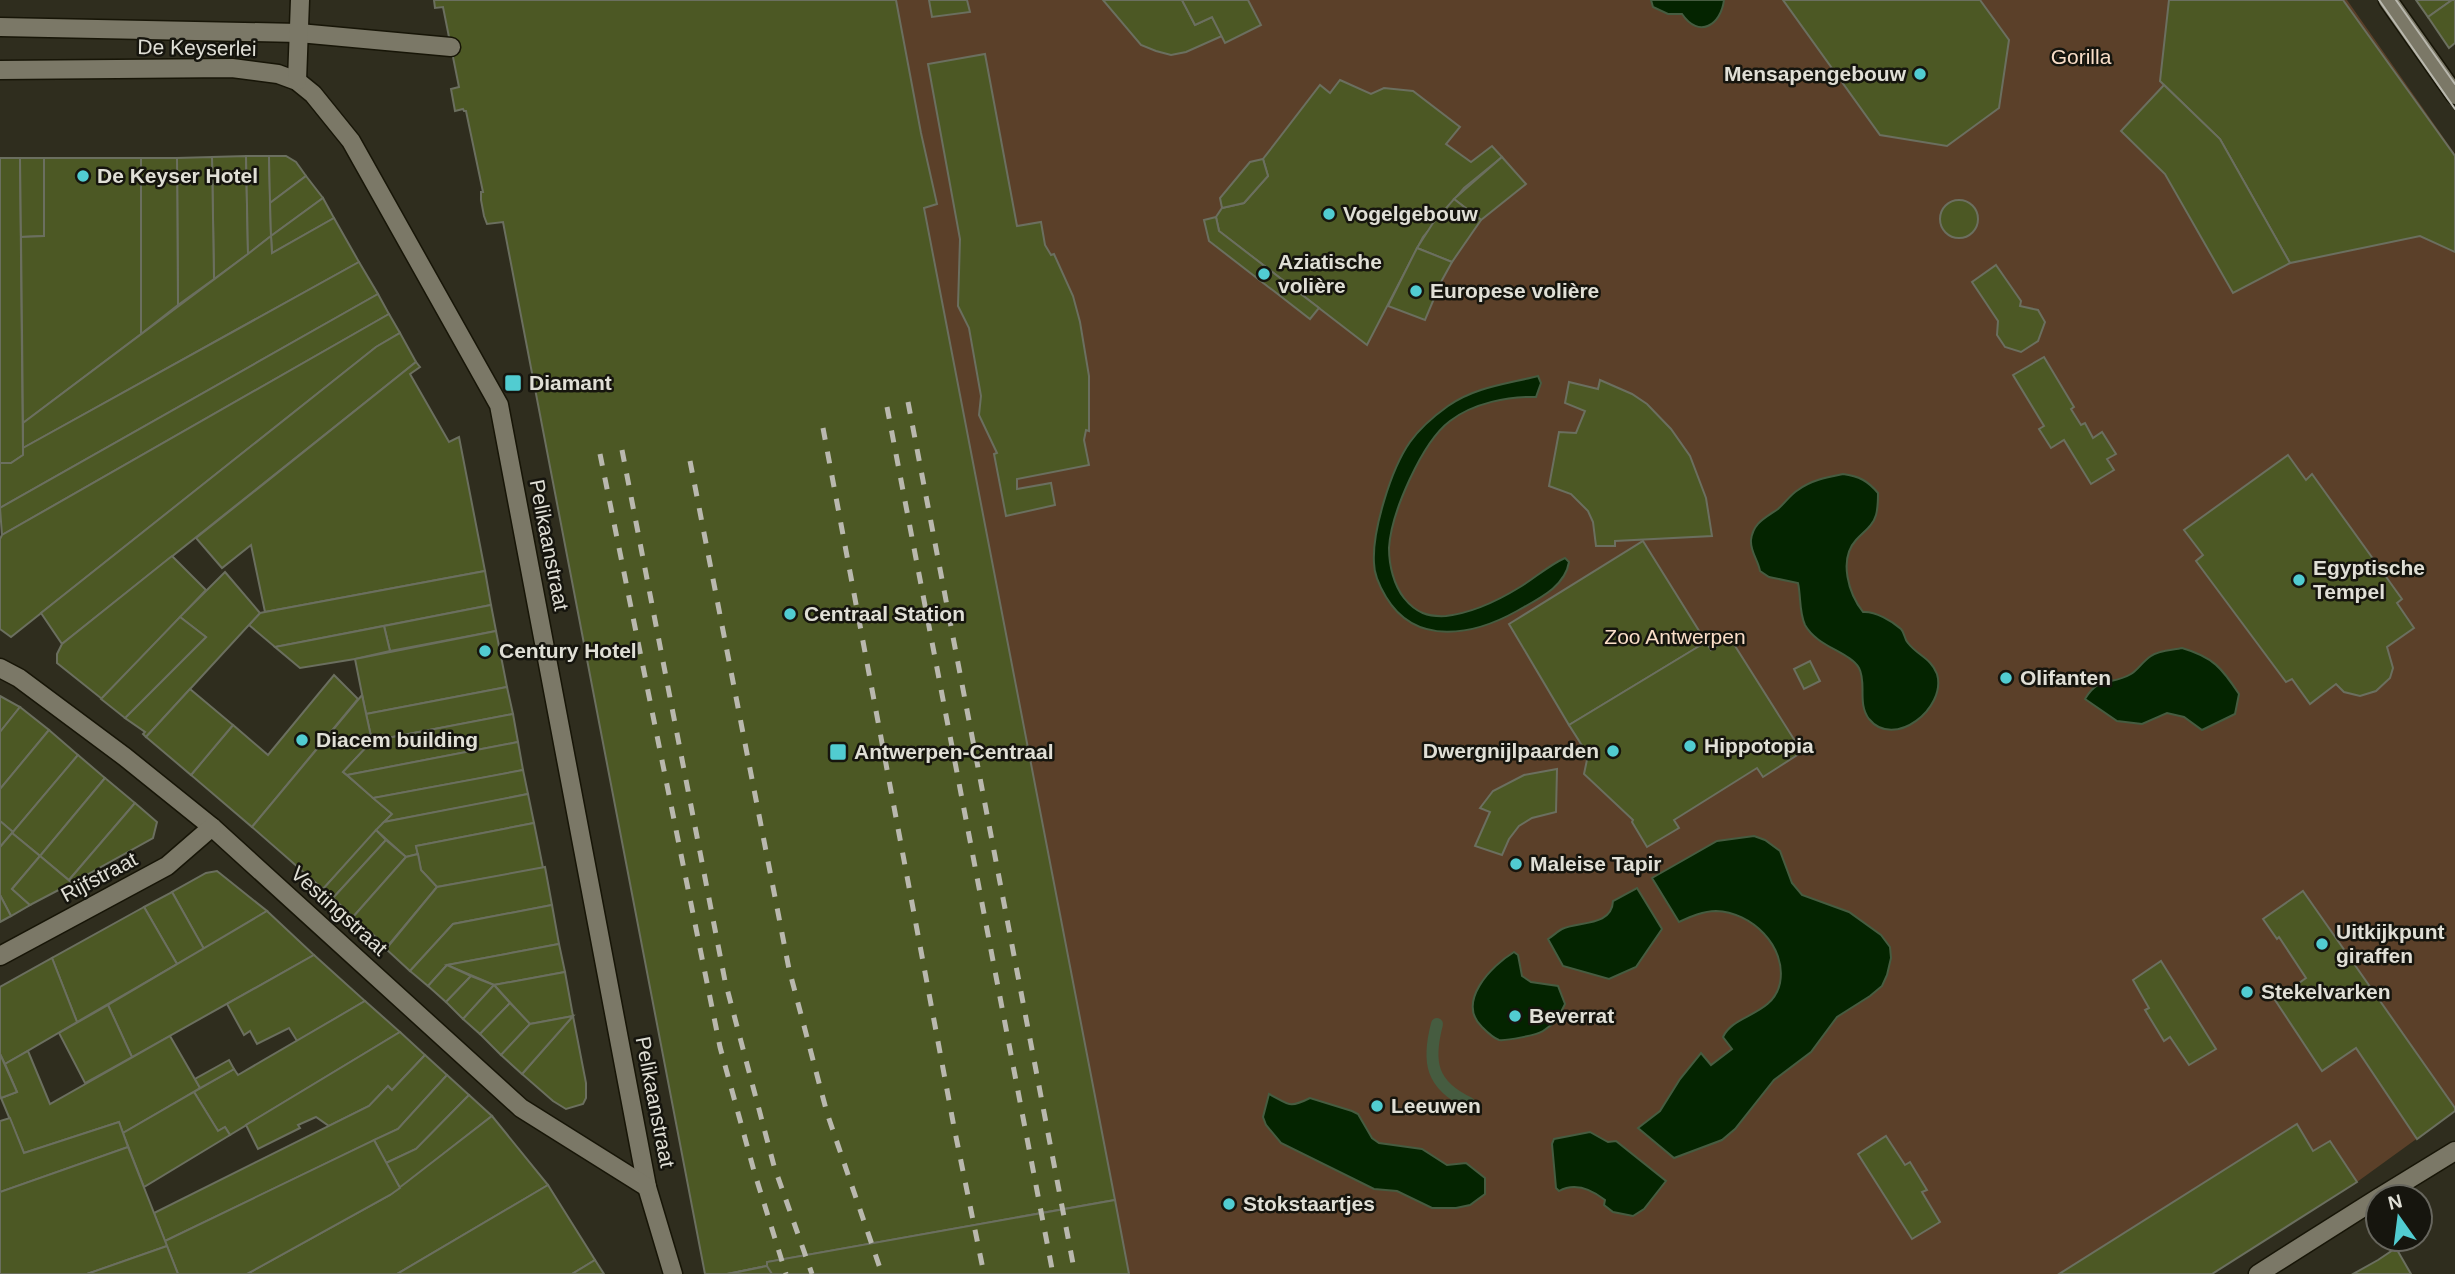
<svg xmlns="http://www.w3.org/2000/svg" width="2455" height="1274" font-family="Helvetica,sans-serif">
<rect width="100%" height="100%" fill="#2f2d1e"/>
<polygon fill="#5b4029" points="896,0 2347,0 2455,154 2455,1111 2357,1182 2212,1274 1129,1274 924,208 937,203 921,133"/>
<g fill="#042400" stroke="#465c40" stroke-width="2">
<path d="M1651 0H1724C1721 25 1699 39 1682 14H1668L1653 7Z"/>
<path d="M1538 376 1541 383 1536 397C1509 396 1473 403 1450 421 1422 442 1391 513 1389 548 1389 566 1394 585 1404 598 1416 613 1428 617 1446 616 1471 613 1499 600 1520 587 1535 578 1549 565 1565 558L1569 562C1565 587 1538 599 1517 611 1474 635 1416 647 1386 597 1380 587 1374 575 1374 563 1372 531 1391 469 1410 442 1420 428 1434 416 1448 406 1475 387 1507 384 1538 376Z"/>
<path d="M1843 474C1859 476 1868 481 1878 493 1878 500 1878 508 1876 515 1873 526 1863 532 1856 540 1838 560 1849 594 1863 612 1875 611 1892 621 1901 629 1905 633 1904 639 1908 643 1917 655 1931 658 1937 674 1947 708 1894 750 1869 719 1857 703 1867 683 1859 668 1850 652 1817 647 1805 625 1799 612 1801 596 1798 583L1769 577 1760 571C1758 560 1750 551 1751 540 1753 523 1765 518 1778 509 1785 503 1790 495 1798 490 1811 480 1828 477 1843 474Z"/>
<path d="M2182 648C2213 657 2222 668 2239 694L2235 714 2202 730 2184 717 2167 713 2142 724 2117 721 2085 699C2099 675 2111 686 2131 674 2138 670 2143 661 2151 656 2158 650 2173 650 2182 648Z"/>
<path d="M1754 836 1765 840 1780 851 1792 883 1802 895 1849 912 1881 935 1890 947 1891 958 1887 975 1882 986 1870 996 1837 1017 1811 1052 1774 1080 1735 1129 1722 1140 1674 1158 1638 1128 1660 1111 1680 1079 1701 1053 1711 1065 1732 1049 1723 1037C1733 1014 1773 1016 1780 983 1787 946 1751 912 1716 911 1703 911 1690 917 1679 922L1652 878 1717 841Z"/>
<path d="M1637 888 1662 929 1636 967 1609 979 1563 966 1548 939C1553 936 1558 931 1562 929 1577 921 1612 927 1613 901Z"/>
<path d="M1514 952 1518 955 1522 976 1531 982 1558 986 1565 1004 1561 1012V1019C1554 1022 1549 1027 1543 1031 1537 1035 1506 1041 1499 1040 1493 1038 1486 1031 1482 1027 1456 1002 1491 966 1514 952Z"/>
<path d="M1269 1094C1289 1104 1288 1109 1310 1098L1352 1111 1358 1114 1372 1138 1379 1143 1422 1149 1447 1165 1466 1163 1485 1178V1194L1470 1205 1456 1208H1432L1397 1191 1374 1189 1281 1143 1266 1125 1263 1117Z"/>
<path d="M1590 1132 1608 1142 1616 1141 1666 1181 1644 1209 1633 1216 1613 1212 1604 1205 1605 1200C1591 1189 1575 1182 1559 1191L1556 1188 1552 1144 1554 1139Z"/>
</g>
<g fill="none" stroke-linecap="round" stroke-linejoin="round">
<path stroke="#465c40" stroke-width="12" d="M1437 1024C1427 1062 1431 1085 1469 1103"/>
</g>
<g fill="#4c5824" stroke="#6b6f5f" stroke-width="2">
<polygon points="434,0 896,0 921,133 937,204 924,208 1115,1200 767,1262 767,1266 727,1274 705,1274 503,222 487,224 484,216 481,200 481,192 483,192 466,111 464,111 463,109 455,111 451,89 459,87 443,7 435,8"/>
<polygon points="929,0 967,0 970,12 932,17"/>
<polygon points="1103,0 1182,0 1195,25 1212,17 1222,36 1186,52 1171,55 1156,51 1141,45"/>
<polygon points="1182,0 1248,0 1261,25 1225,43 1212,17 1195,25"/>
<polygon points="1783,0 1980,0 2009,40 1999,108 1947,146 1880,135"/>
<polygon points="2169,0 2343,0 2455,156 2455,252 2420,236 2290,263 2220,139 2160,81"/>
<polygon points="2416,0 2452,0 2428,17"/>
<polygon points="2452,0 2455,0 2455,43 2449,48 2428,17"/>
<polygon points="985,54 1017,226 1041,222 1045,245 1051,255 1054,254 1073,296 1080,322 1089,376 1089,431 1086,430 1084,440 1089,465 1017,479 1017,489 1051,483 1055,505 1006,516 994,454 997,453 979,415 981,396 969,328 958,306 960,239 928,64"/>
<polygon points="1340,80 1371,94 1384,88 1413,91 1460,127 1446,144 1471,162 1492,146 1502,157 1464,188 1423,237 1367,345 1219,231 1216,217 1222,208 1244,203 1268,176 1263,159 1320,85 1330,93"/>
<polygon points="2164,85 2220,139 2290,263 2233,293 2165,174 2121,131"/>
<polygon points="246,156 248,254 214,279 212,157"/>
<polygon points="246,156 269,156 271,236 248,254"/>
<polygon points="269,156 286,156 296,162 306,176 270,203"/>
<polygon points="212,157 214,279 178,305 177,158"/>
<polygon points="1502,157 1526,184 1481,220 1454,199"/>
<polygon points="0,158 20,158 23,455 11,463 0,463"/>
<polygon points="20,158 44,158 44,236 21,237"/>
<polygon points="44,158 141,158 141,334 23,423 21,237 44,236"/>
<polygon points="141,158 177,158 178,305 141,334"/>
<polygon points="1263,159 1268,176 1244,203 1222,208 1220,198 1250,162"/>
<polygon points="306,176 323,198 271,236 270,203"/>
<polygon points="323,198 334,218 272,253 271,236"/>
<polygon points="1454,199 1481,220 1452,262 1417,248 1433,223"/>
<circle cx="1959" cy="219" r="19"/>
<polygon points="1216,217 1219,231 1319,308 1310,319 1209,241 1204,220"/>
<polygon points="334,218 359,262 23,448 23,423 248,254 271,236 272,253"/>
<polygon points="1417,248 1452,262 1441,282 1425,320 1388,306"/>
<polygon points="359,262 378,294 0,508 0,463 11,463 23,455 23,448"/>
<polygon points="1996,265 2021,301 2020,306 2038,310 2045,322 2038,341 2021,352 2005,347 1997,335 1998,321 1972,282"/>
<polygon points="378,294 389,314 2,535 0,508"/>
<polygon points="389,314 400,333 376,347 11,637 0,629 0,539 2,535"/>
<polygon points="400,333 416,362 62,644 41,613 376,347"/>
<polygon points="2044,357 2074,407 2071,409 2081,425 2085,423 2093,438 2102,432 2116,454 2107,459 2114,470 2091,484 2064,440 2051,448 2039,429 2044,426 2013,375"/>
<polygon points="416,362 420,367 410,374 449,442 459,437 485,571 265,612 251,545 222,568 196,538"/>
<polygon points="1600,380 1632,394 1647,404 1671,429 1690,456 1706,498 1712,536 1615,541 1615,546 1596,546 1593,522 1588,511 1571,494 1549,486 1559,432 1576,433 1585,411 1565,403 1569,382 1598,389"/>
<polygon points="2288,455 2306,480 2312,474 2402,599 2397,603 2414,628 2387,647 2393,668 2390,678 2376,691 2360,696 2344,692 2336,684 2310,704 2292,679 2286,682 2196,561 2203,555 2184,530"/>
<polygon points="1643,541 1706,642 1569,725 1509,624"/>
<polygon points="172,556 206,590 102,699 57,663 57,654 62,644"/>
<polygon points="485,571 491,605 275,647 249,625 260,613 265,612"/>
<polygon points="225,572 260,613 146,737 143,734 145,732 125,718 206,637 180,617"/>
<polygon points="491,605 496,631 390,651 384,626"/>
<polygon points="180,617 206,637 125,718 101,699"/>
<polygon points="384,626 390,651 355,659 300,668 275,647"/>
<polygon points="496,631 507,687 366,714 355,659"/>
<polygon points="1730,638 1802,752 1763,777 1757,768 1674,820 1679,828 1647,847 1632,822 1633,820 1584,774 1588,755 1569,725 1706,642 1711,650"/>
<polygon points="1810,661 1820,681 1804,689 1794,669"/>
<polygon points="334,675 358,699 252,827 191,775 233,725 268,755"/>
<polygon points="507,687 513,714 372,741 366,714"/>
<polygon points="190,689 233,725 191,775 146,737"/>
<polygon points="362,695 372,741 343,772 392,814 323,889 252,827"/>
<polygon points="0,696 20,707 0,732"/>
<polygon points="20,707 49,730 0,789 0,732"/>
<polygon points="513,714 518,742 347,775 343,772 372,741"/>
<polygon points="49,730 78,755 13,832 0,821 0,789"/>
<polygon points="518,742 523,770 498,775 373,798 347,775"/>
<polygon points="78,755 105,778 40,856 12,833"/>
<polygon points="1557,769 1556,812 1532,818 1519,826 1509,839 1502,855 1475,846 1490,812 1480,808 1493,791 1524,775"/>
<polygon points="523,770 528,794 484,803 384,822 392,814 373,798"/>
<polygon points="105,778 135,803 69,880 40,856"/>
<polygon points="528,794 534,823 416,846 418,854 406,857 376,830 384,822"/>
<polygon points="135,803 157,822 153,838 72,883 69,880"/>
<polygon points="0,821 13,832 0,847"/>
<polygon points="534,823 543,868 437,887 421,870 416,846"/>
<polygon points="376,830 386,840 333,898 323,889"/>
<polygon points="12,833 40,856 12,889 30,905 11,916 0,895 0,847"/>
<polygon points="386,840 406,857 353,917 333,898"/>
<polygon points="418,854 421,870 437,887 387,947 353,917 406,857"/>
<polygon points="40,856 72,883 30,905 12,889"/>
<polygon points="545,867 552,905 453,924 410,971 386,949 437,887"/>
<polygon points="217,871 267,911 204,949 172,892 206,873"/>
<polygon points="2303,891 2455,1108 2455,1111 2417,1139 2356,1048 2322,1071 2275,1000 2306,978 2279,937 2277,939 2263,919"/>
<polygon points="172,892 204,949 177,964 144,907"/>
<polygon points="0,895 11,916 0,922"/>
<polygon points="552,905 559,944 447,965 428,986 410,971 453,924"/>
<polygon points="144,907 177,964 77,1022 52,958"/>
<polygon points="267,911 314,955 132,1057 108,1005"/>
<polygon points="559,944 565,972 494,985 447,965"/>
<polygon points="314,955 365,1001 297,1041 289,1028 257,1044 250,1031 244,1035 227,1004"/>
<polygon points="52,958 77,1022 5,1064 0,1054 0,987"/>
<polygon points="2161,961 2216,1049 2189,1065 2170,1037 2164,1041 2145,1010 2149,1008 2133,980"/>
<polygon points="447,965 471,976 446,1002 428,986"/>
<polygon points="565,972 573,1016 530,1024 494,985"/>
<polygon points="471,976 494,985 463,1019 446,1002"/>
<polygon points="494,985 510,1003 480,1034 463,1019"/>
<polygon points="365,1001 400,1032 230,1135 225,1127 218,1131 194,1092 234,1069 238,1075"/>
<polygon points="510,1003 530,1024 501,1055 480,1034"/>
<polygon points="108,1005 132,1057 85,1083 59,1033"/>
<polygon points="573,1016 586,1083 586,1098 583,1104 566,1109 553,1101 522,1074"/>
<polygon points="573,1016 522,1074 501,1055 530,1024"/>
<polygon points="400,1032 425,1055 392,1090 388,1086 369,1106 329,1126 316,1117 298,1125 300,1128 258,1149 246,1125"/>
<polygon points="170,1036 200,1088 123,1133 119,1122 24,1153 1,1098 17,1092 5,1064 28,1051 50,1104"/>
<polygon points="0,1054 17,1092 1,1098 0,1095"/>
<polygon points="425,1055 447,1075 398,1129 165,1241 154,1213 369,1106 388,1086 392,1090"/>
<polygon points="229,1060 234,1069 200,1088 195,1079"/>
<polygon points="447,1075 469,1095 416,1149 386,1163 374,1140 398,1129"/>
<polygon points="194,1092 218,1131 225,1127 230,1135 144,1187 123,1133"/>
<polygon points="469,1095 492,1116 400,1188 386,1163 416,1149"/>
<polygon points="492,1116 548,1185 397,1274 247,1274 390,1195"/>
<polygon points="10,1118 24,1153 119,1122 128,1147 0,1192 0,1121"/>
<polygon points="2297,1124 2313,1151 2330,1141 2357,1182 2212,1274 2059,1274"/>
<polygon points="1886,1136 1905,1165 1910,1162 1927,1190 1922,1192 1940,1222 1912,1239 1858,1154"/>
<polygon points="374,1140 400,1188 390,1195 247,1274 178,1274 165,1241"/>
<polygon points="128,1147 167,1246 87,1274 0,1274 0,1192"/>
<polygon points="548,1185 595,1260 572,1274 397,1274"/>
<polygon points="1115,1200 1129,1274 727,1274 767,1266 767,1262"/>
<polygon points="167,1246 178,1274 87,1274"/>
<polygon points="2396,1248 2411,1274 2353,1274 2378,1260"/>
<polygon points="595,1260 604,1274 572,1274"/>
<polygon points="767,1266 772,1274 739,1274 738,1272"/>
</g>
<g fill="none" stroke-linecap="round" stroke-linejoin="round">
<g stroke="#171507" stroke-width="21">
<g id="street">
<polyline points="2388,0 2455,95"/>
<polyline points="0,27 299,33 451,47"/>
<polyline points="0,70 232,68 278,74 297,81 313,94 351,141 499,405 647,1187 673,1274"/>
<polyline points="297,81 300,0"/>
<polyline points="0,668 19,678 125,757 212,827 521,1108 647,1187"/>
<polyline points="0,956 167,866 212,827"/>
<polyline points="2380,1197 2455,1151"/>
<polyline points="2258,1274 2378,1198"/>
</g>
</g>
<use href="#street" stroke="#7b7867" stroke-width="18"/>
<g stroke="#b9b8ae" stroke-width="2">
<polyline points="2379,0 2455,109"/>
<polyline points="2396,0 2455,84"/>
</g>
<g stroke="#b9b8ae" stroke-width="5" stroke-dasharray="12 12" stroke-linecap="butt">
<polyline points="908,402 1075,1274"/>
<polyline points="887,407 1053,1274"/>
<polyline points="823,428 954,1127 984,1274"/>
<polyline points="622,450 725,981 774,1166 812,1274"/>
<polyline points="600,454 720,1047 754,1171 786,1274"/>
<polyline points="690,461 789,969 827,1113 882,1274"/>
</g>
</g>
<g fill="#51ccd1" stroke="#16150e" stroke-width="2.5">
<circle cx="1920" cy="74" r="7"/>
<circle cx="83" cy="176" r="7"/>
<circle cx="1329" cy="214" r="7"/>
<circle cx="1264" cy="274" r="7"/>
<circle cx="1416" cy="291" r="7"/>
<rect x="504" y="374" width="18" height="18" rx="3.5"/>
<circle cx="2299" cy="580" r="7"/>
<circle cx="790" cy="614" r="7"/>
<circle cx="485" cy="651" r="7"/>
<circle cx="2006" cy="678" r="7"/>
<circle cx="302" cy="740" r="7"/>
<circle cx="1690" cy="746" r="7"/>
<circle cx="1613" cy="751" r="7"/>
<rect x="829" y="743" width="18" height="18" rx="3.5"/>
<circle cx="1516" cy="864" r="7"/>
<circle cx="2322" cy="944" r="7"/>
<circle cx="2247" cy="992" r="7"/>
<circle cx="1515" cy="1016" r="7"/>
<circle cx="1377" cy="1106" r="7"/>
<circle cx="1229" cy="1204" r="7"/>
</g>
<g text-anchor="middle" stroke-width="5" stroke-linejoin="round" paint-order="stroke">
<g font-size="21" fill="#e0dfd6" stroke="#16150e">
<text transform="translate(197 48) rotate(1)" y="7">De Keyserlei</text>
<text transform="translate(549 545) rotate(79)" y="7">Pelikaanstraat</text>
<text transform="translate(99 877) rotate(-28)" y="7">Rijfstraat</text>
<text transform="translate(339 911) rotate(42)" y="7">Vestingstraat</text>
<text transform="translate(655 1102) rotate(79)" y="7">Pelikaanstraat</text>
</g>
<g font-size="21" fill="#fadec8" stroke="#16150e">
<text x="2081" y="64">Gorilla</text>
<text x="1675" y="644">Zoo Antwerpen</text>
</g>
<g font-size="21" font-weight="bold" fill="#e0dfd6" stroke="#16150e" text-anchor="start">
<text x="1906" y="81" text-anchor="end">Mensapengebouw</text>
<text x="97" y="183">De Keyser Hotel</text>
<text x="1343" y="221">Vogelgebouw</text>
<text x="1278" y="269">Aziatische<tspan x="1278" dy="24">volière</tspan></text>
<text x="1430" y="298">Europese volière</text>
<text x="529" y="390">Diamant</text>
<text x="2313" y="575">Egyptische<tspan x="2313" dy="24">Tempel</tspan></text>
<text x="804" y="621">Centraal Station</text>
<text x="499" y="658">Century Hotel</text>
<text x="2020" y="685">Olifanten</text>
<text x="316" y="747">Diacem building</text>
<text x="1704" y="753">Hippotopia</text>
<text x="1599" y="758" text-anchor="end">Dwergnijlpaarden</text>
<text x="854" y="759">Antwerpen-Centraal</text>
<text x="1530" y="871">Maleise Tapir</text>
<text x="2336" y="939">Uitkijkpunt<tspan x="2336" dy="24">giraffen</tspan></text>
<text x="2261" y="999">Stekelvarken</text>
<text x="1529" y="1023">Beverrat</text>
<text x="1391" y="1113">Leeuwen</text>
<text x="1243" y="1211">Stokstaartjes</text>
</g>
</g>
<g transform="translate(2399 1218) rotate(346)"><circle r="33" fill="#16150e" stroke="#67665e" stroke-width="2"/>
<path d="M0-5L12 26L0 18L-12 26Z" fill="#51ccd1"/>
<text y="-10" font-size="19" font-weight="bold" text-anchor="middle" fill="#e0dfd6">N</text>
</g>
</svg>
